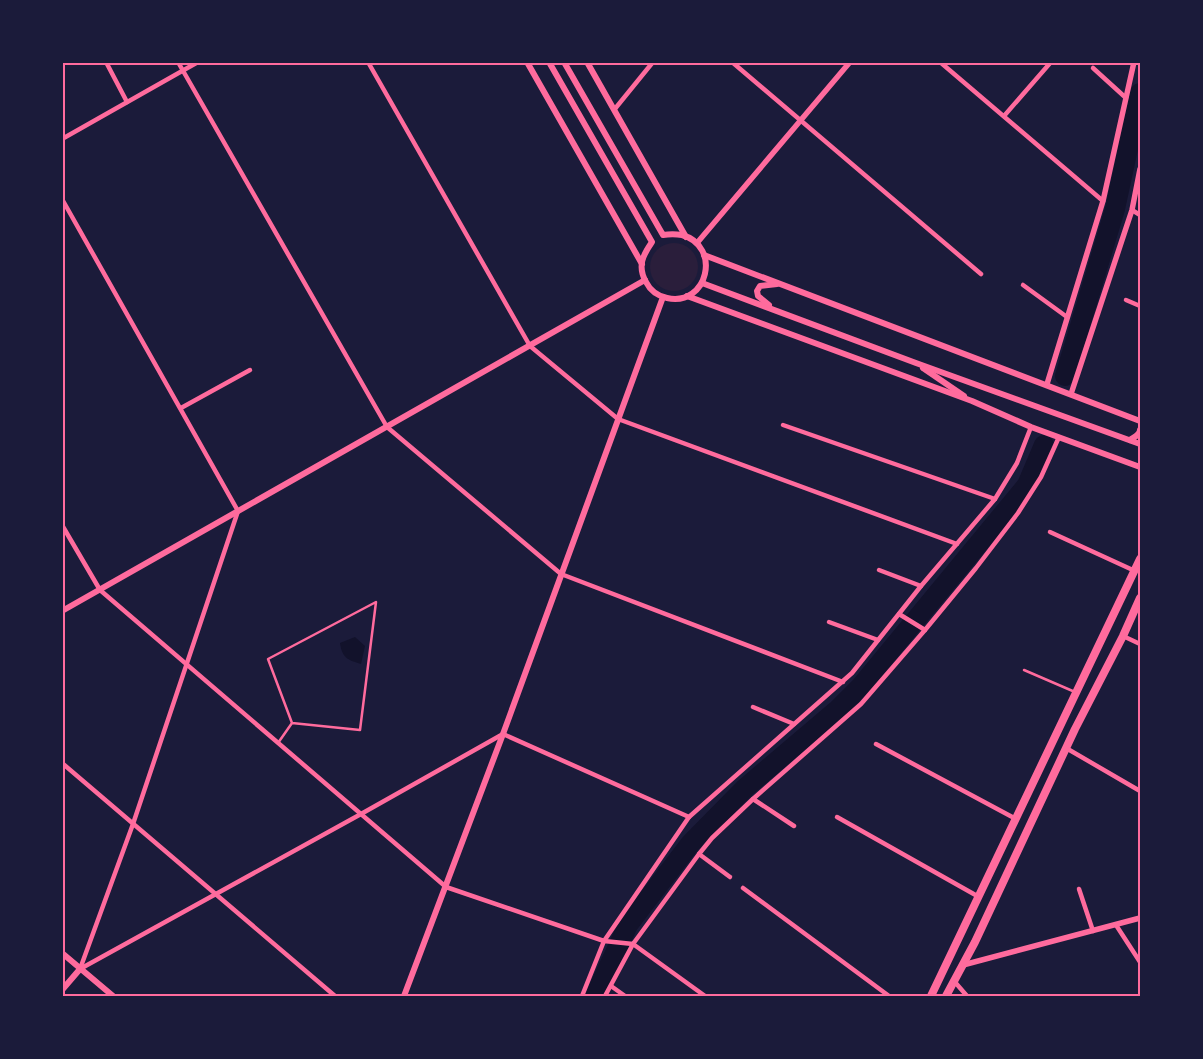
<svg xmlns="http://www.w3.org/2000/svg" width="1203" height="1059" font-family="Signika,sans-serif">
<rect width="100%" height="100%" fill="#1b1b3a"/>
<circle fill="#2a1e3b" cx="674" cy="267" r="24"/>
<path fill="#12122b" d="M355 637 365 646 361 664C348 660 342 658 340 643Z"/>
<g fill="none" stroke-linecap="round" stroke-linejoin="round">
<g stroke="#12122b" stroke-width="20">
<polyline points="1065,376 1115,209 1140,93"/>
<polyline points="595,996 628,925 690,844 745,788 838,709 861,686 1027,485 1044,445"/>
</g>
<g stroke="#ff6b9d" stroke-width="2.5">
<polyline points="1024,670 1075,692"/>
<polyline points="278,743 292,723 360,730 376,602 268,659 292,723"/>
</g>
<g stroke="#ff6b9d" stroke-width="4.5">
<polyline points="106,62 127,102"/>
<polyline points="178,62 387,427 561,574 843,682"/>
<polyline points="368,62 530,346 618,419 957,544"/>
<polyline points="732,62 981,274"/>
<polyline points="940,62 1103,201"/>
<polyline points="1093,68 1126,98"/>
<polyline points="614,110 653,62"/>
<polyline points="1004,116 1051,62"/>
<polyline points="62,139 198,62"/>
<polyline points="62,199 238,511 133,824 80,969"/>
<polyline points="1132,210 1140,215"/>
<polyline points="1023,285 1067,317"/>
<polyline points="1126,300 1140,306"/>
<polyline points="181,408 250,370"/>
<polyline points="783,425 995,499"/>
<polyline points="62,525 100,590 446,887 604,941 633,944"/>
<polyline points="1050,532 1135,571"/>
<polyline points="879,570 921,586"/>
<polyline points="899,614 925,630"/>
<polyline points="829,622 878,640"/>
<polyline points="1123,636 1140,644"/>
<polyline points="753,707 794,724"/>
<polyline points="876,744 1016,819"/>
<polyline points="1066,748 1140,791"/>
<polyline points="62,763 335,996"/>
<polyline points="753,799 794,826"/>
<polyline points="837,817 979,897"/>
<polyline points="699,854 730,877"/>
<polyline points="743,888 889,996"/>
<polyline points="1079,889 1093,931"/>
<polyline points="1116,925 1140,962"/>
<polyline points="633,944 705,996"/>
<polyline points="80,969 361,814 503,734 689,817"/>
<polyline points="954,981 967,996"/>
<polyline points="611,986 625,996"/>
<polyline points="582,996 604,941 689,817 852,673 921,586 995,499 1017,463 1031,427"/>
<polyline points="605,996 633,944 699,854 712,838 753,799 861,704 925,630 976,568 1018,513 1041,477 1059,437"/>
</g>
<g stroke="#ff6b9d" stroke-width="5.5">
<polyline points="697,243 850,62"/>
<polyline points="1047,384 1103,201 1134,62"/>
<polyline points="1071,394 1132,210 1140,169"/>
<polyline points="963,965 1140,918"/>
</g>
<g stroke="#ff6b9d" stroke-width="6">
<polyline points="527,62 642,264"/>
<path d="M549 62 652 242C643 255 637 266 646 282 650 290 658 296 667 298 708 307 722 246 682 235 676 234 669 234 663 235L564 62"/>
<polyline points="587,62 686,237"/>
<polyline points="704,255 1140,421"/>
<polyline points="702,283 916,363 1140,444"/>
<polyline points="687,296 972,401 1031,427 1140,467"/>
<polyline points="769,305 758,296 757,291 760,286 777,284"/>
<polyline points="923,368 964,396"/>
<path d="M1130 440C1134 437 1140 435 1140 430"/>
<polyline points="62,611 645,280"/>
<polyline points="62,953 113,996"/>
<polyline points="62,990 80,969"/>
<polyline points="404,996 503,734 663,297"/>
</g>
<g stroke="#ff6b9d" stroke-width="8">
<polyline points="931,996 1140,559"/>
<polyline points="946,996 975,942 1075,729 1123,636 1140,598"/>
</g>
</g>
<rect width="1203" height="1059" fill="none" stroke="#1b1b3a" stroke-width="128"/>
<rect x="64" y="64" width="1075" height="931" fill="none" stroke="#ff6b9d" stroke-width="2"/>
</svg>
